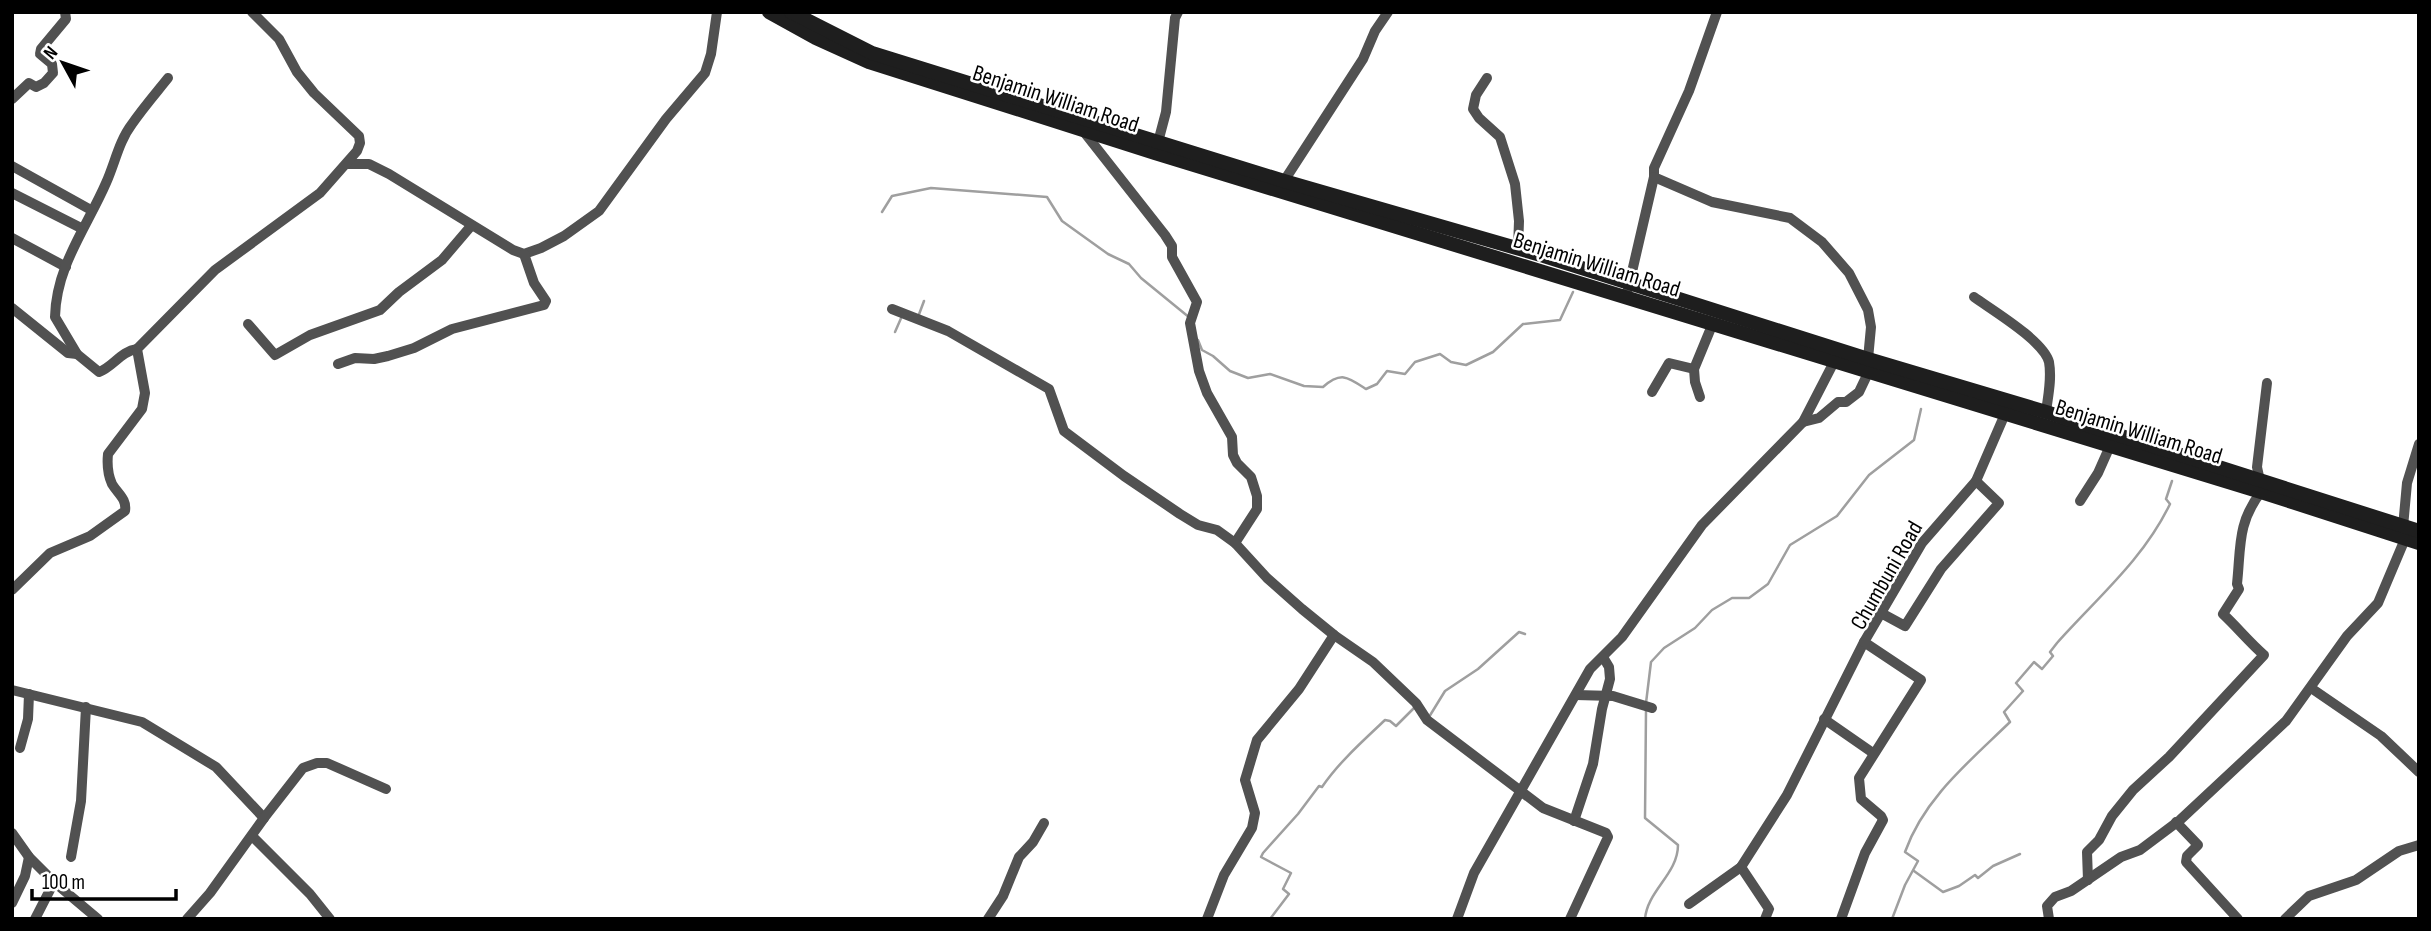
<svg xmlns="http://www.w3.org/2000/svg" width="2431" height="931" font-family="'Sofia Sans Condensed',sans-serif">
<rect width="100%" height="100%" fill="#fff"/>
<g fill="none" stroke-linecap="round" stroke-linejoin="round">
<g stroke="#9f9f9f" stroke-width="2.5">
<polyline points="882,212 892,196 931,188 1047,197 1062,221 1108,254 1129,264 1141,278 1190,318"/>
<polyline points="918,317 924,301"/>
<polyline points="895,332 902,316"/>
<path d="M1198 340 1202 350 1213 356 1230 371 1248 378 1270 374 1304 386 1323 387C1341 371 1348 377 1366 389L1377 384 1387 371 1405 374 1415 362 1440 354 1451 362 1466 365 1493 352 1523 324 1560 320 1573 292"/>
<polyline points="1646,703 1651,662 1664,648 1695,628 1712,610 1732,598 1749,598 1768,584 1790,545 1837,516 1869,475 1914,440 1921,409"/>
<polyline points="1429,717 1445,691 1478,669 1519,632 1525,634"/>
<polyline points="1914,871 1943,892 1959,886 1975,875 1978,878 1993,866 2020,854"/>
<path d="M1270 919 1289 894 1283 889 1291 873 1261 857 1263 853 1298 814 1319 786 1322 787C1339 762 1363 741 1385 720L1390 721 1396 726 1415 707"/>
<path d="M1645 919C1647 891 1678 874 1678 845L1645 818 1646 710"/>
<path d="M1892 919 1905 885 1918 861 1905 852C1924 798 1970 761 2010 722L2004 712 2023 691 2016 683 2034 662 2042 669 2053 656 2050 652 2057 643C2097 598 2143 560 2170 504L2166 499 2172 481"/>
</g>
<g stroke="#515151" stroke-width="10">
<polyline points="1717,12 1689,91 1654,168 1654,177 1712,202 1790,218 1822,242 1849,273 1868,310 1871,327 1868,359"/>
<polyline points="1487,78 1476,95 1473,109 1479,118 1500,137 1515,184 1519,221 1518,249"/>
<polyline points="12,99 29,83 36,87 44,83 53,73 52,64 40,54 41,49 66,19 65,12"/>
<polyline points="1084,132 1165,235 1172,246 1172,257 1197,302 1190,323 1199,371 1207,393 1232,437 1233,455 1237,463 1251,477 1257,496 1257,509 1235,543"/>
<polyline points="1157,146 1166,112 1175,18 1178,12"/>
<polyline points="347,164 369,164 389,174 513,250 524,254 541,248 564,236 599,211 666,119 705,73 711,54 717,12"/>
<polyline points="12,166 91,210"/>
<polyline points="1284,181 1363,59 1375,31 1388,12"/>
<polyline points="12,193 81,228"/>
<polyline points="12,238 66,267"/>
<polyline points="1628,289 1654,177"/>
<path d="M1974 297C1992 310 2044 341 2049 362 2052 379 2048 396 2046 412"/>
<polyline points="12,308 68,353 77,354"/>
<polyline points="892,309 948,331 1049,389 1064,431 1124,476 1180,514 1198,525 1217,530 1235,543 1267,578 1302,609 1334,635 1373,662 1416,703 1427,720 1543,808 1606,833 1608,837 1570,919"/>
<polyline points="248,324 275,355 310,335 380,310 399,292 442,260 471,226"/>
<path d="M137 349C121 351 113 367 99 372L77 354 55 317C56 266 87 227 106 183 115 163 119 141 132 124 143 108 156 93 168 78"/>
<polyline points="338,364 355,358 374,359 388,356 414,348 452,329 544,305 546,301 534,283 524,254"/>
<polyline points="1652,392 1669,363 1694,369"/>
<polyline points="1700,397 1695,382 1694,369 1713,323"/>
<polyline points="1803,422 1819,418 1838,402 1846,402 1859,392 1869,371"/>
<polyline points="2260,481 2257,467 2267,383"/>
<polyline points="2080,501 2098,473 2110,446"/>
<polyline points="2403,527 2407,483 2419,444"/>
<path d="M12 590 50 553 90 536 125 511C127 499 118 494 112 484 108 475 107 464 108 454L142 409 145 393 137 349 215 270 320 193 357 151 360 143 359 136 314 93 297 72 279 39 252 12"/>
<polyline points="1881,613 1905,626 1941,569 1999,503 1976,481"/>
<polyline points="2311,688 2381,736 2419,772"/>
<polyline points="12,690 142,722 216,767 264,818"/>
<polyline points="1576,695 1613,696 1652,708"/>
<polyline points="1824,719 1873,753"/>
<polyline points="20,748 28,719 29,694"/>
<polyline points="1574,821 1593,764 1602,709 1610,679 1609,667 1603,657"/>
<polyline points="2176,822 2198,845 2187,856 2186,862 2238,919"/>
<polyline points="12,833 29,857 54,882 98,919"/>
<polyline points="252,836 310,894 330,919"/>
<polyline points="71,857 81,801 86,707"/>
<polyline points="1741,867 1769,909 1765,919"/>
<path d="M2088 880 2087 852 2099 840 2112 816 2133 790 2169 757 2264 655C2249 642 2238 628 2223 614L2239 589 2237 584C2241 547 2237 523 2261 492"/>
<polyline points="12,903 25,876 29,857"/>
<polyline points="1689,904 1741,867 1787,795 1864,642"/>
<polyline points="35,919 54,882"/>
<polyline points="187,919 210,893 264,818 303,768 317,763 327,763 386,789"/>
<polyline points="988,919 1003,896 1019,857 1033,842 1044,823"/>
<polyline points="1207,919 1224,875 1252,828 1255,813 1245,780 1257,740 1299,689 1334,635"/>
<polyline points="1457,919 1474,873 1590,669 1622,637 1702,525 1803,422 1835,360"/>
<polyline points="1841,919 1865,853 1883,820 1881,816 1861,799 1859,778 1921,680 1864,642 1922,543 1976,481 2005,414"/>
<polyline points="2049,919 2047,906 2055,897 2071,891 2121,857 2140,850 2180,820 2286,721 2347,636 2378,603 2405,539"/>
<polyline points="2285,919 2309,896 2356,880 2399,851 2419,845"/>
</g>
<g stroke="#1e1e1e" stroke-width="14">
<polyline points="769,12 816,38 869,62 1155,153 2261,492 2419,543"/>
<polyline points="791,12 872,53 1284,181 1544,256 1868,359 2046,412 2419,531"/>
</g>
</g>
<g text-anchor="middle" stroke-width="5" stroke-linejoin="round" paint-order="stroke">
<g font-size="23" fill="#000" stroke="#fff">
<text transform="translate(1056 98) rotate(18)" y="8">Benjamin William Road</text>
<text transform="translate(1597 264) rotate(17)" y="8">Benjamin William Road</text>
<text transform="translate(2139 431) rotate(17)" y="8">Benjamin William Road</text>
<text transform="translate(1886 575) rotate(-60)" y="8">Chumbuni Road</text>
</g>
</g>
<rect width="2431" height="931" fill="none" stroke="#000000" stroke-width="28"/>
<g transform="translate(63 63) rotate(310)" stroke="#ffffff" stroke-width="5" paint-order="stroke">
<path d="M0-5L12 26L0 18L-12 26Z" fill="#000000"/>
<text y="-10" font-size="19" font-weight="bold" text-anchor="middle" fill="#000000">N</text>
</g>
<path d="M32 889v10h144v-10" fill="none" stroke="#000000" stroke-width="3.5"/>
<text x="42" y="889" font-size="21" fill="#000000" stroke="#ffffff" stroke-width="5" paint-order="stroke">100 m</text>
</svg>
